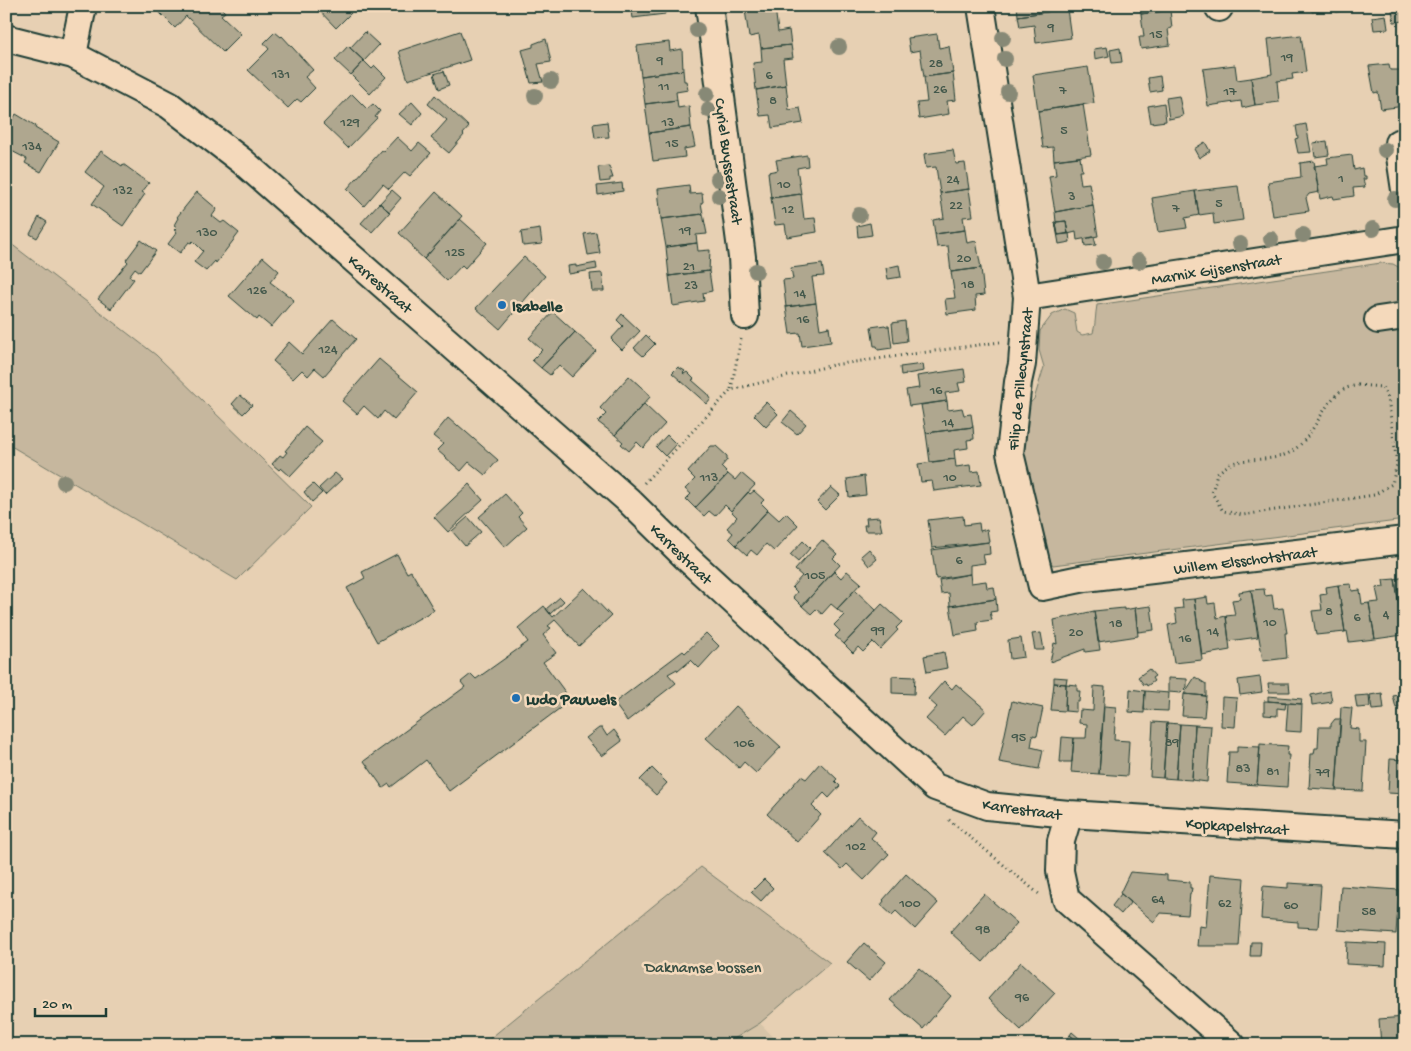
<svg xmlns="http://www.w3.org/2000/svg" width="1411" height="1051" font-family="'Gochi Hand',sans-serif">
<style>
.built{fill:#d6c4a8}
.green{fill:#c6b79e;stroke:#727a69}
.building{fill:#afa78f;stroke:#1f3d34}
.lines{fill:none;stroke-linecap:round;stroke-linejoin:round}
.minor-casing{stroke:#1f3d34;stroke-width:30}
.path{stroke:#1f3d34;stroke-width:3;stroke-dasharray:1 4;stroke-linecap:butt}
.minor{stroke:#f4d9bb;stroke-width:26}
.tree{fill:#878976}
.poi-dot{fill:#1f6fb2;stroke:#f4d9bb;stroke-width:2}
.labels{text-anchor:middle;stroke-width:5;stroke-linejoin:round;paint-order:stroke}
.number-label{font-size:14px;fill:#43584b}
.street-label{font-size:16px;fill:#1f3d34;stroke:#f4d9bb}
.poi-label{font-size:16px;font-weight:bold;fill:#1f3d34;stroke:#f4d9bb;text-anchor:start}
.park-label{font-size:16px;fill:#384f44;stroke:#f4d9bb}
</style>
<rect width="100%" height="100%" fill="#e7d0b3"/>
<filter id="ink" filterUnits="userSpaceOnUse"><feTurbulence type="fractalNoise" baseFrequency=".02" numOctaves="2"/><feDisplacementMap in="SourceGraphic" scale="10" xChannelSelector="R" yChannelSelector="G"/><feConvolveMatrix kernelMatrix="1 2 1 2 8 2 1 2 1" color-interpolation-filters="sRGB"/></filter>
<g filter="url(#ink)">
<!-- built -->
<path class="built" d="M760 1023 781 1045H724Z"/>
<!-- green -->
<path class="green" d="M6 240 156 355 311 507 237 580 6 443Z
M1381 263 1393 264 1402 269 1405 285 1403 302 1395 307 1405 329V520L1053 565 1040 547 1020 445 1021 413 1034 399 1044 367 1039 350 1040 331 1052 315 1065 309 1074 313 1077 332 1082 335 1093 333C1096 323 1095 315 1097 305Z
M701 867 830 963 760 1023 724 1045H482Z"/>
<!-- building -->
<path class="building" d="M153 6H219L225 12 221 15 241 34 223 52 186 16 175 28Z
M315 6H344L351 13 336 28Z
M631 6H664L665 14 633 18Z
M745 6H775V7L745 10Z
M1017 6H1066L1067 9 1018 16Z
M1140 6H1173L1174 10 1141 14Z
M1311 6H1333V8L1312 12Z
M1335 6H1349L1350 10 1336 12Z
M775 7 778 32 789 30 791 45 761 48 759 35 749 37 745 10Z
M1405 8V21L1394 22 1392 10Z
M1067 9 1071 38 1036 43 1034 25 1020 27 1018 16Z
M1170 10 1172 28 1168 29 1170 45 1141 49 1139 37H1144L1141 14Z
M1386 15 1388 29 1374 30 1372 17Z
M460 31 470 60 408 80 399 51Z
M275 32 281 37 282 36 313 70 305 77 315 88 301 102 297 99 288 108 248 70 269 49 264 43Z
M365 32 379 45 364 61 350 48Z
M937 34 939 48 949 46 953 73 924 77 920 50 910 52 908 38Z
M1301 35 1306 72 1292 74 1293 79 1277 81 1279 102 1255 105 1251 78 1272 74 1268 39Z
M546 39 551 62 538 64 543 82 531 83 522 50 533 47V44Z
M669 42 670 51 682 49 683 70 641 76 637 46Z
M791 45 793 58 783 59 786 85 756 90 753 63 762 62 761 48Z
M348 46 364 61 351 75 335 60Z
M1107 47 1109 56 1095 59 1094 49Z
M1120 48 1122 62 1112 63 1110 50Z
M364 61 372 69 375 66 386 77 370 94 351 75Z
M1389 64 1390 70H1405V106L1381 109 1378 92 1374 93 1369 66Z
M1235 65 1237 80 1251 78 1255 105 1242 108 1241 101 1208 106 1203 69Z
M1088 67 1094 103 1038 111 1033 75Z
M683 70 684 81H686L688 90 676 92 677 100 645 104 641 76Z
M444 71 449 85 439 89 434 74Z
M953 73 956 100 947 101 949 114 919 119 917 103 927 102 924 77Z
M1160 76 1162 90 1150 92 1148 78Z
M786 85 789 110 800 108 803 123 772 128 770 115 760 116 756 90Z
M352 94 367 109 373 104 380 111 375 117 377 118 348 148 323 124Z
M435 95 469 127 463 134 464 135 449 153 431 138 447 120 428 104Z
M1179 96 1183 116 1169 119 1166 98Z
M677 100 678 108 689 106 691 127 649 133 645 104Z
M412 102 422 113 412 125 399 114Z
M1164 103 1166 121 1151 123 1148 106Z
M1083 104 1091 155 1054 160 1053 147 1043 148 1038 111Z
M16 114 36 126 35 128 59 142 41 172 25 163 27 159 6 148V131Z
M607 122 609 137 595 138 593 124Z
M1306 124 1311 152 1298 153 1295 139 1298 138 1296 126Z
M691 127 695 147 684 149 685 157 653 161 649 133Z
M397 137 412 151 419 143 431 153 410 176 405 172 389 189 383 184 364 206 347 189 382 150 384 151Z
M1327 141 1329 155 1315 157 1313 143Z
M1205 142 1210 151 1199 158 1194 149Z
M953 150 956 164 965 163 969 189 940 193 936 167 926 168 924 154Z
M101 151 122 166 123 164 149 183 142 192 145 194 123 226 92 204 104 187 85 172Z
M807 155 808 166 797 168 801 194 771 198 768 172 778 170 776 160Z
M1352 155 1354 170 1362 168 1363 176H1366V179H1363L1365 187 1353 188 1354 196 1334 199 1333 196 1320 199 1314 166 1328 164 1327 158Z
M1080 157 1082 171H1079L1081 184 1089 183 1093 205 1055 212 1049 176 1056 175 1054 160Z
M1314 161 1319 192 1309 194 1306 198 1309 211 1273 216 1268 182 1301 177 1300 163Z
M609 166 613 178H610V181L600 182 598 167Z
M622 183 623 191 598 195 597 186Z
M689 185 690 194 702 193 703 202 701 203 703 214 661 219 658 189Z
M1238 186 1243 220 1214 224 1213 213 1199 215 1195 191Z
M969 189 973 216 963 217 965 230 935 234 933 220 944 218 940 193Z
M392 190 401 198 389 212 380 203Z
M1195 191 1199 215 1185 218 1187 228 1158 232 1152 198Z
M197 192 217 209 212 216 221 223 224 221 239 233 216 263 215 261 206 271 194 262 203 251 193 241 191 243 189 242 180 253 168 244 177 232 174 230 177 227 174 225 178 218 177 217Z
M436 192 462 216 424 259 412 248 413 246 399 233Z
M801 194 804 219 815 218 817 232 787 237 785 224 775 225 771 198Z
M379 203 390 212 372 232 361 223Z
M1093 205 1098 236 1077 240 1076 232 1068 234 1066 221 1056 222 1055 212Z
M703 214 707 234 696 235 697 243 666 247 661 219Z
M39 217 47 222 37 238 30 234Z
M460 219 487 243 465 268 462 265 447 281 424 259Z
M1066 221 1068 234 1058 235 1056 222Z
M1055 222 1058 235 1069 233 1070 242 1059 244Z
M870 223 872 235 858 237 857 226Z
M540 229 542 244 523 246 521 232Z
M965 230 967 243 976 241 981 268 951 272 948 246 937 247 935 234Z
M596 232 600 253 588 255 584 234Z
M1094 237 1096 245 1085 246 1084 239Z
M141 240 156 251 140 272 135 268 129 276 134 279 111 309 98 299 128 262 126 260Z
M697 243 698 251 710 250 709 271 669 276 666 247Z
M263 257 279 271 270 282 294 300 271 327 259 317 257 320 229 296Z
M524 257 545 276 500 329 476 308Z
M596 263 597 269 569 274 568 266 576 265V267Z
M822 264 824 276 812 277 816 303 786 307 783 280 793 279 791 268Z
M899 265 901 277 888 279 886 268Z
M981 268 984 295 975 296 976 310 947 314 945 299 955 298 951 272Z
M709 271 712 291 703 293 704 301 673 306 669 276Z
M602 273 604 291H592L590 274Z
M816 303 820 329 829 327 831 342 802 346 800 333 790 334 786 307Z
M553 312 575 332 541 368 532 360 542 350 529 338Z
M622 314 640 331 622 350 611 339 623 326 617 320Z
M333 319 356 339 324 376 315 368 308 376 302 370 293 379 273 361 289 342 302 354Z
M905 321 907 341 894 343 892 323Z
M885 325 886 326H889L892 348 878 350 877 346H874L871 327Z
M575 332 596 351 572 377 559 365 550 375 541 368Z
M646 335 655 344 643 356 634 348Z
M379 359 418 392 394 420 384 411 378 419 364 406 357 414 342 401Z
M923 364 924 371 901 375 900 367Z
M678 367 685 371 683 373 684 374 687 372 694 379 692 380 708 394 711 399 707 404 672 373Z
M964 369 966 382 958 383 960 391 945 393 947 401 909 406 906 390 919 388 917 376Z
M629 376 651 396 615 435 598 422 606 414 600 408Z
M240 395 252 405 243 414 232 404Z
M947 401 948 410 962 408 964 415 971 414 973 427 926 433 921 405Z
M766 402 778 414 766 427 754 415Z
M644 404 665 424 643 448 637 442 629 451 621 444 623 442 615 435Z
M791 411 806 424 797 434 782 422Z
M448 418 457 426 458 425 498 460 485 475 469 462 461 471 437 450 443 444 433 436Z
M305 427 322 442 290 476 281 468 279 470 272 464 280 455 283 457 287 452 285 451Z
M973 427 974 439 967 440 968 448 954 450 955 459 930 462 926 433Z
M667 435 676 444 665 456 656 447Z
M711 446H716L727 456V460L721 467 728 474 695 508 686 499 691 494 685 489 695 479 688 472Z
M955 459 956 467 970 465 971 472 979 471 981 485 934 491 932 481 921 482 918 464Z
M335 473 342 479 325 495 319 488Z
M741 473 755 485 731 511 725 505 715 516 709 511 704 516 695 508 728 474 735 480Z
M864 476 866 495 849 497 847 479Z
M313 484 322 493 312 502 304 492Z
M469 484 483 500 448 532 434 517Z
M831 487 840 495 825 510 817 502Z
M754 491 764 500 761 503 768 510 736 545 729 538 733 533 727 528 737 517 731 511 748 492 750 494Z
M505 494 522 513 518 517 527 527 505 547 479 517Z
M768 510 779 520 786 513 798 525 774 551 766 544 757 555 751 550 747 555 736 545Z
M963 516 964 525 979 523 980 531 987 529 989 542 932 548 928 520Z
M468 517 481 532 465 546 452 531Z
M879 517 882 531H865L864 525H867L866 518Z
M822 540 837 554 833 558 840 565 802 606 793 597 797 592 792 587 802 576 795 570Z
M803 541 810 548 798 562 790 555Z
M989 542 990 554 983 555 985 563 970 565V574L936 579 932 550Z
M869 549 877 559 869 566 861 556Z
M397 554 407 573 411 571 434 610 377 642 347 588 365 578 362 572Z
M834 571 841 578 847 571 861 583 837 609 831 604 822 614 816 609 811 614 802 606Z
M970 574 971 583 986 581 987 588 994 587 996 599 950 606 949 593 941 594 939 580Z
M1405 577V623L1402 624 1395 579Z
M1395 579 1403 635 1375 639 1369 603 1379 602 1376 588 1384 587 1383 580Z
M1351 584 1352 591 1360 590 1362 604 1369 603 1375 639 1349 642 1347 631 1345 632 1338 585Z
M1338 585 1345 632 1316 635 1312 611 1322 610 1320 595 1327 594 1326 587Z
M584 588 611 616 579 646 555 620 548 626 551 628 543 635 556 653 543 662 571 700 449 791 426 760 391 787 389 784 383 788 364 761 465 687 461 682 471 674 476 679 528 642 518 628 544 606 553 617Z
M1264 589 1265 596 1272 595 1274 609 1283 608 1287 633H1285L1287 658 1263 661 1251 590Z
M855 590 876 610 844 644 835 636 840 631 834 625 844 615 837 609Z
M1251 590 1258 637 1229 641 1226 616 1235 615 1232 600 1240 599 1239 592Z
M560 597 564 601 550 614 546 609Z
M1207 597 1208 604 1215 603 1217 618 1226 616 1230 650 1202 655 1194 599Z
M996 599 997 611 990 612 992 620 977 622 978 631 955 635 950 606Z
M1194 599 1202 660 1174 663 1168 625 1177 623 1175 609 1183 608 1182 600Z
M882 604 902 622 896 628 898 630 880 649 873 642 863 652 858 647 853 653 844 644Z
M1151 606 1154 630 1138 632 1135 608Z
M1124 608V610L1135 608 1138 636 1098 642 1094 611Z
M1094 611 1100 650 1085 652V649L1050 662 1054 643 1057 644 1054 620Z
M706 633 719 646 699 668 691 660 678 671 677 669 668 674 676 683 627 721 614 703 683 651 685 653Z
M1041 633 1044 650H1035L1032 634Z
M1021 638 1024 657 1010 659 1008 640Z
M944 652 947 668 927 672 924 656Z
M1149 669 1155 676 1152 678 1154 681 1147 686 1146 684 1144 685 1138 677Z
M892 676 915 677 914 694 892 693Z
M1054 677 1067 678 1066 684 1054 683Z
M1195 677 1206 684V696L1184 694Z
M1260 677 1262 692 1240 695 1238 680Z
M1168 678 1187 679V687L1181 693 1168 692Z
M944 681 952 689 956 684 986 710 973 725 963 716 945 736 926 719 937 707 928 699Z
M1054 683 1066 684 1065 711 1051 710Z
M1268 683H1289L1290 692H1269Z
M1066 684 1077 685V691H1080L1079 702H1076V712L1065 711Z
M1094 686 1105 687 1099 774 1071 772 1074 738H1086L1087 724 1079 723 1080 710 1093 711Z
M1130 689 1145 691 1144 713 1129 712Z
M1145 691 1169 693 1168 711 1144 710Z
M1330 691 1332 702 1312 705 1311 695Z
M1382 693 1384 709 1372 710 1370 695Z
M1184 694 1206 696 1204 717 1182 716Z
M1405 694V706L1396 708 1393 696Z
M1369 695 1370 707 1357 708 1355 696Z
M1268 696 1302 699 1301 704 1268 701Z
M1222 697 1237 698 1235 727 1221 726Z
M1012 701 1043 708 1037 736 1033 735 1031 747 1043 750 1039 769 999 762Z
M1264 701 1286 702 1285 709 1277 708V716L1264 715Z
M1288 703 1302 704 1301 732 1286 731Z
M736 706 781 747 756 773 744 762 739 768 706 738Z
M1104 706 1116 707 1114 740 1129 741 1127 776 1099 774Z
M1341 707 1352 708 1350 728 1359 729V742H1366L1363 791 1336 790Z
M1335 719H1341L1336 790 1309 788 1311 754H1314L1315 748H1318L1319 727H1331V724Z
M1153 722 1167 723 1163 778 1150 777Z
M1167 723 1180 724 1176 779 1163 778Z
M1180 724 1195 725 1192 780 1176 779Z
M1195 725 1211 726 1207 782 1192 780Z
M599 728H602L607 736 614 730 622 741 602 756 586 738Z
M1399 732 1405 733V754H1398Z
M1062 737 1074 738 1072 762H1060Z
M1260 744 1288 746 1287 755H1289L1287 787 1257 785Z
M1237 746 1260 747 1257 785 1227 783 1229 752H1237Z
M1390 759 1405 760V794L1388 793Z
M820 763 837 779 835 781 840 786 829 798 824 793 812 806 821 815 797 842 767 814 801 776 806 779Z
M652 768 667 783 656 795 640 780Z
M858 816 876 832 871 838 889 854 864 880 847 864 842 869 825 853Z
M1130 872 1167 875V880L1190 882V888H1192L1191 893H1190L1188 915 1161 913 1154 922 1120 893Z
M906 874 938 903 915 929 896 911 892 915 881 905 884 901 883 900Z
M1210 875 1244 878 1239 946H1197L1199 926 1206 927Z
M764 879 773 888 761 901 751 892Z
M1288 883 1321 885 1318 928 1298 927V922L1261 919 1263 886 1288 888Z
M1341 886 1399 890 1396 934 1338 930Z
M984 894 1017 923 983 962 950 932Z
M1121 894 1131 902 1121 914 1112 906Z
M1251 942H1261L1260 956H1250Z
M1347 942 1386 944 1385 966 1346 964Z
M864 943 886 962 869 981 847 962Z
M1021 962 1055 993 1021 1030 988 999Z
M919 968 951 996 923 1029 890 1000Z
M1405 1017V1045H1381L1379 1019Z
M1072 1032 1087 1045H1082L1070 1035Z
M1070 1035 1081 1045H1061Z"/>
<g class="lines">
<defs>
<path id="minor" d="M709 6 742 257 745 316
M981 6 1027 297 1022 364 1018 382 1010 453 1042 587 1085 578 1405 540
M1219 6V8
M6 38 73 55 169 105 242 161 628 500 688 559 935 787 987 806 1069 814 1405 835
M73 55 82 11 81 6
M1405 142 1398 143 1405 190
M1027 297 1405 239
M1378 320 1405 316
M1069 814 1061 841 1060 871 1066 899 1232 1045"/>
</defs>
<!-- minor casing -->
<use href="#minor" class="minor-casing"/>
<!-- path -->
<path class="path" d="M1358 385 1382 387 1388 398 1397 464 1392 484 1374 495 1243 515 1223 511 1212 493 1217 473C1223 469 1230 463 1236 462 1253 458 1274 461 1289 453 1315 439 1321 403 1344 389 1348 387 1354 386 1358 385Z
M731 389 741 339
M644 483 731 390 833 365 1000 342
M949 820 1039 894"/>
<!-- minor -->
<use href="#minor" class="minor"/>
</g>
<!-- trees -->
<g class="tree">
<circle cx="697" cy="30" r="8"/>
<circle cx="1003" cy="38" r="8"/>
<circle cx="839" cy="47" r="8"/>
<circle cx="1005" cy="59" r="8"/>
<circle cx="551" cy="81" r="8"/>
<circle cx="1008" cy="92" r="8"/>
<circle cx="707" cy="94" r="8"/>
<circle cx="535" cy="96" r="8"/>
<circle cx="709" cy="110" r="8"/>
<circle cx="1385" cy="150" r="8"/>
<circle cx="718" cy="179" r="8"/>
<circle cx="719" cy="196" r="8"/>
<circle cx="1395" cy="199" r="8"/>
<circle cx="859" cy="215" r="8"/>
<circle cx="1373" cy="229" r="8"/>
<circle cx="1303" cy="235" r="8"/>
<circle cx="1271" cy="239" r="8"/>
<circle cx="1240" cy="244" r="8"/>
<circle cx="1139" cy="261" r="8"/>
<circle cx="1103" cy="262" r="8"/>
<circle cx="756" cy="271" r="8"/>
<circle cx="64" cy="482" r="8"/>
</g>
</g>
<!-- markers -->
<g class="poi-dot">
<circle cx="502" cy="305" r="5"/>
<circle cx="516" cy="698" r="5"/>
</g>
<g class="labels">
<!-- number labels -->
<g class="number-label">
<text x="1051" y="31">9</text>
<text x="1156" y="38">15</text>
<text x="1287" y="61">19</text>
<text x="660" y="64">9</text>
<text x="936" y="67">28</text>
<text x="281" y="78">131</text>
<text x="769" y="79">6</text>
<text x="664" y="90">11</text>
<text x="940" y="93">26</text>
<text x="1063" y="94">7</text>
<text x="1230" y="95">17</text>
<text x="773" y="104">8</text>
<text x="350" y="126">129</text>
<text x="668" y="126">13</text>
<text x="1064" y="134">5</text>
<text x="672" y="147">15</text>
<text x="32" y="150">134</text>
<text x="1341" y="182">1</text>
<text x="953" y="183">24</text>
<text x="784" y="188">10</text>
<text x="123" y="194">132</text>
<text x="1072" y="200">3</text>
<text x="1219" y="207">5</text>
<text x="956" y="209">22</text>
<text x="1176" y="212">7</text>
<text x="788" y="213">12</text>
<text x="685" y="234">19</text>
<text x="207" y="236">130</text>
<text x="455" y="256">125</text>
<text x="964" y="262">20</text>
<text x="689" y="270">21</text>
<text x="968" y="288">18</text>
<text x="691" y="289">23</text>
<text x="257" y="294">126</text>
<text x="800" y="297">14</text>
<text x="803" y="323">16</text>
<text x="328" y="353">124</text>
<text x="936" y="394">16</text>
<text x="948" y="426">14</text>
<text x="709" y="481">113</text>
<text x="950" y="481">10</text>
<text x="959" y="564">6</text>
<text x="815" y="579">105</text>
<text x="1329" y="615">8</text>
<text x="1386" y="618">4</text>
<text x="1357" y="621">6</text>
<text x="1270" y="626">10</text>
<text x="1116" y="627">18</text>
<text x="878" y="634">99</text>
<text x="1213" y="635">14</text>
<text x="1076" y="636">20</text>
<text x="1185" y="642">16</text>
<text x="1019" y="741">95</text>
<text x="1172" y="746">89</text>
<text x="744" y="747">106</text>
<text x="1243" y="772">83</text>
<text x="1273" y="775">81</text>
<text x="1323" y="776">79</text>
<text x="856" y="850">102</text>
<text x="1158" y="903">64</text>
<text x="910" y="907">100</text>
<text x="1225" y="907">62</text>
<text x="1291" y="909">60</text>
<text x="1369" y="915">58</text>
<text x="983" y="933">98</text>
<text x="1022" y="1001">96</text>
</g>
<!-- street labels -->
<g class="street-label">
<text transform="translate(730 161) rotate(82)" y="6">Cyriel Buyssestraat</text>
<text transform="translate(1216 268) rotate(-9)" y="6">Marnix Gijsenstraat</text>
<text transform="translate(381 283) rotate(41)" y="6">Karrestraat</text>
<text transform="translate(1019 379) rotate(-84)" y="6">Filip de Pillecynstraat</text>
<text transform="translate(682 553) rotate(44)" y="6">Karrestraat</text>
<text transform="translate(1245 559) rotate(-7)" y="6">Willem Elsschotstraat</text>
<text transform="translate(1022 808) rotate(8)" y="6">Karrestraat</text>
<text transform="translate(1237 825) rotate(4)" y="6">Kopkapelstraat</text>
</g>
<!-- poi labels -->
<g class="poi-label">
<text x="512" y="311">Isabelle</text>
<text x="526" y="704">Ludo Pauwels</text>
</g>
<!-- park labels -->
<g class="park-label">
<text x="703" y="972">Daknamse bossen</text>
</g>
</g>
<!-- margin -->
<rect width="1411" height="1051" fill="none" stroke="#f4d9bb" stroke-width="25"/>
<rect x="12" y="12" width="1386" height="1026" fill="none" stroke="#1f3d34" stroke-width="2" filter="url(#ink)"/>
<!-- scale -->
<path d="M35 1008v8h71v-8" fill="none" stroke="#1f3d34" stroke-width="2.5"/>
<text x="42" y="1008" font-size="15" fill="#1f3d34" stroke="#f4d9bb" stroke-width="4" paint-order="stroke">20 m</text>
</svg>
